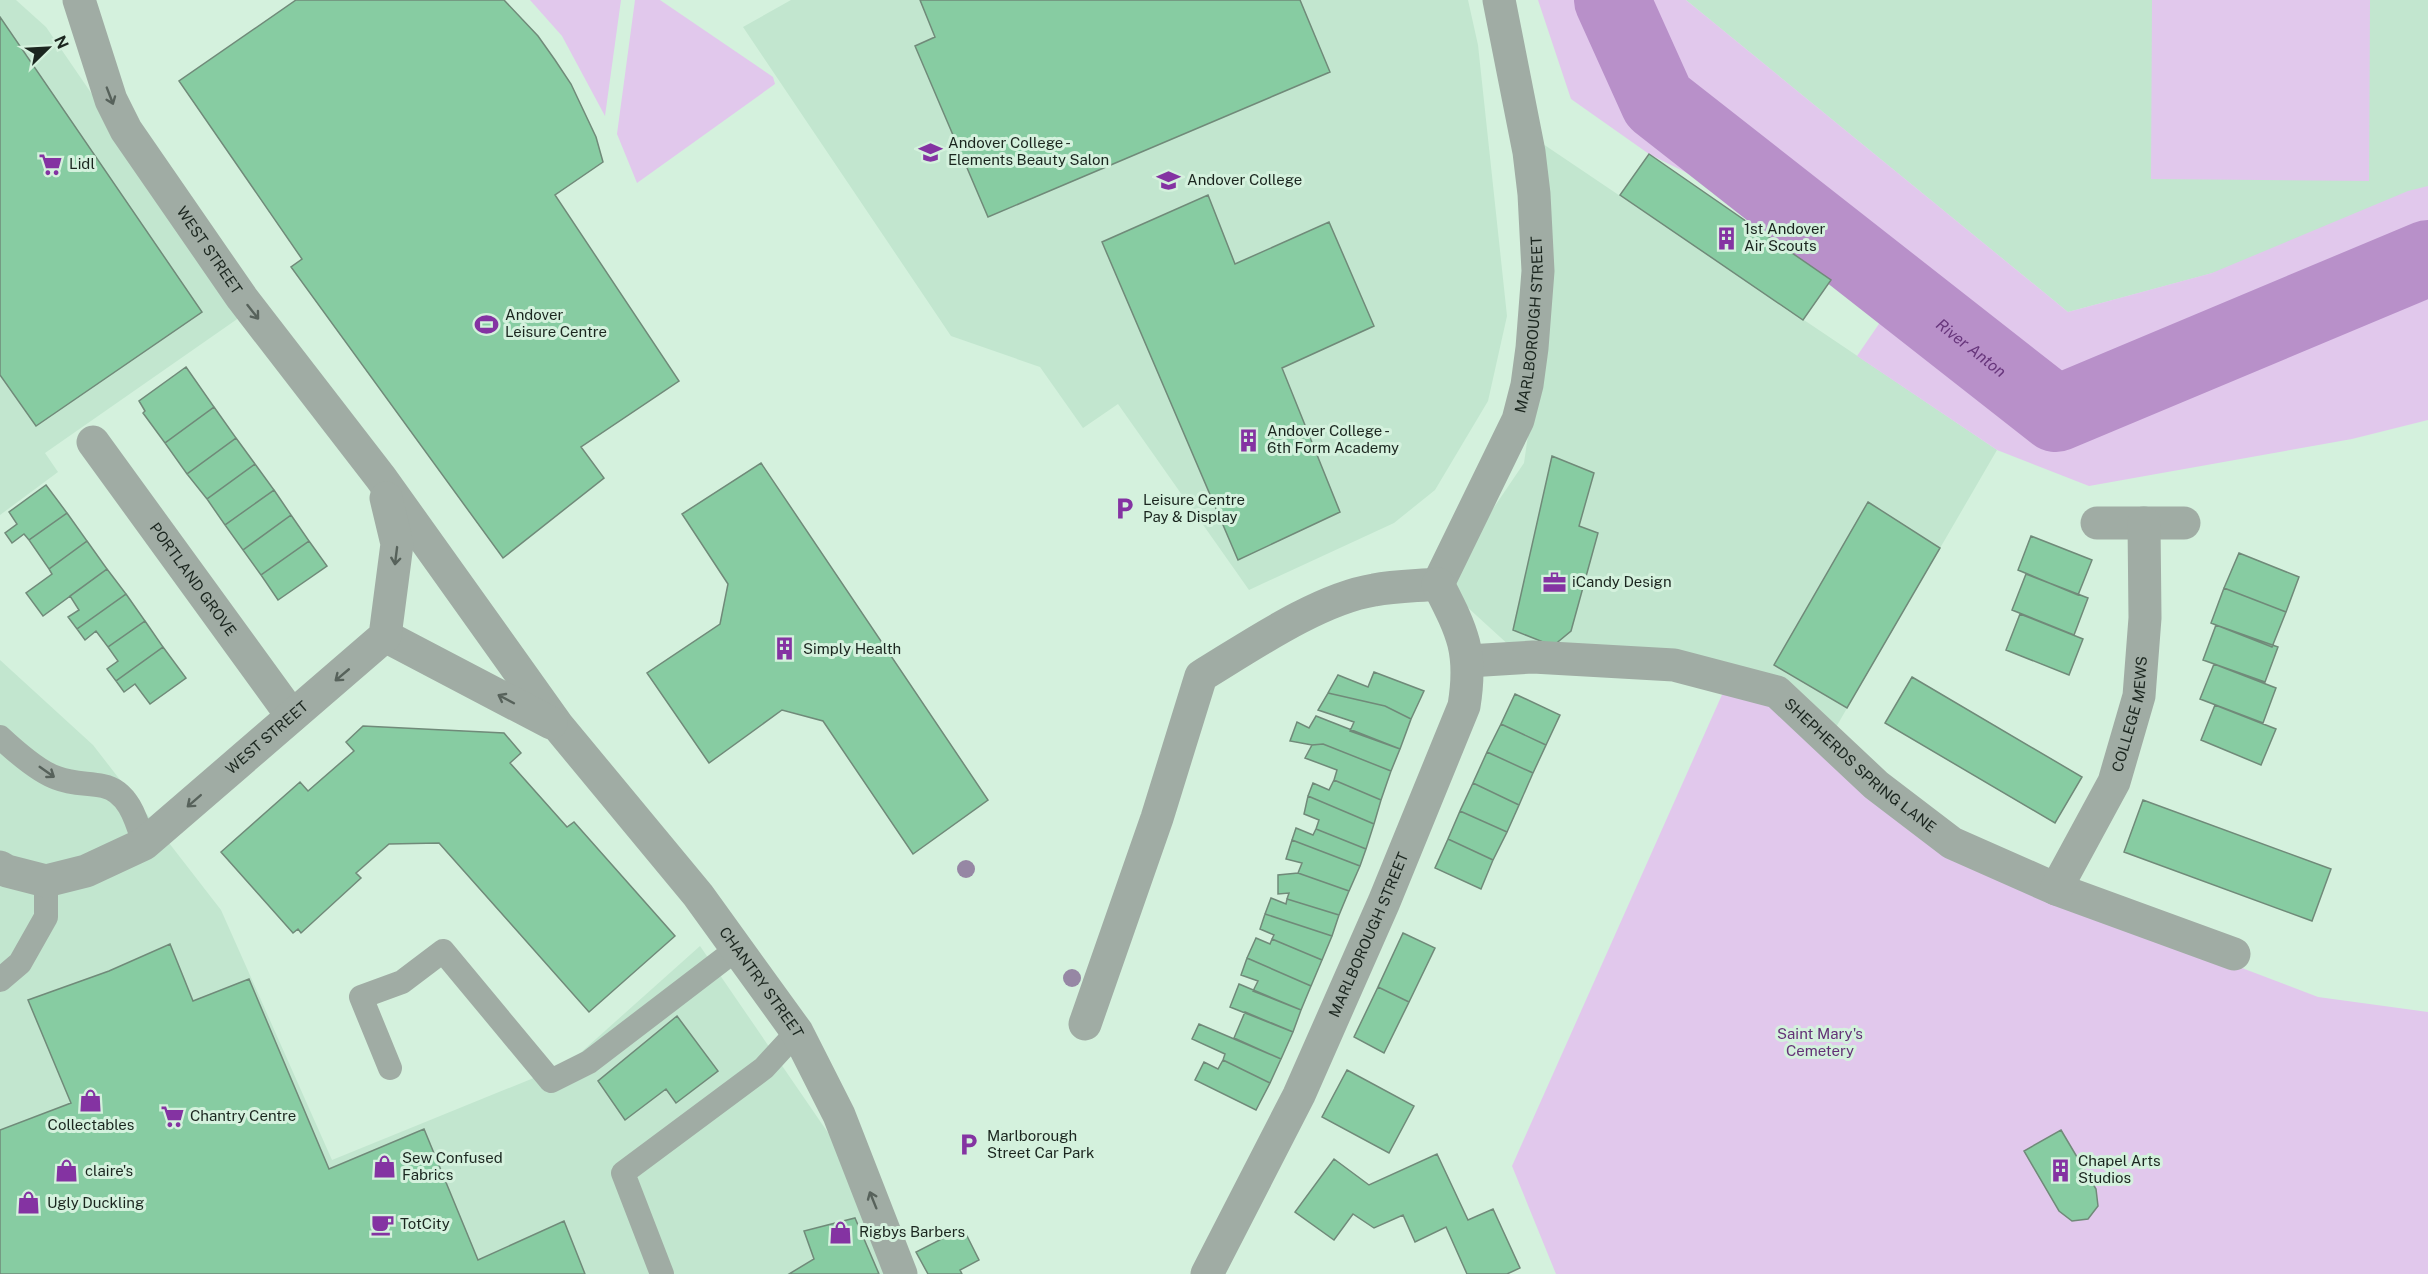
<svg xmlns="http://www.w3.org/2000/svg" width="2428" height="1274" font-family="'Public Sans',sans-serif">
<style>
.built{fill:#c2e6cf}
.green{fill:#e1c8ec}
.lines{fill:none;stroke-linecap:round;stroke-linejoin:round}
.river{stroke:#b890c9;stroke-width:76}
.building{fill:#87cca2;stroke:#708a79;stroke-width:1.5}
.service{stroke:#a0aca4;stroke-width:24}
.minor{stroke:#a0aca4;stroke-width:33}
.tree{fill:#9687a4}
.oneway{stroke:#57625b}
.labels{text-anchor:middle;stroke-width:6;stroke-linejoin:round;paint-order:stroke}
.poi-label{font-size:15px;fill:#1b261f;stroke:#d4f1dd;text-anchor:start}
.street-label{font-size:15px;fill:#1b261f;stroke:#d4f1dd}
.park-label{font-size:15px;fill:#633176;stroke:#d4f1dd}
.water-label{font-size:16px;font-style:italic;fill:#68367c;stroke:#d4f1dd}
</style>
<rect width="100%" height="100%" fill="#d4f1dd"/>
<!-- built -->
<path class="built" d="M0 0H16L46 27 243 315 45 453 58 472 0 515Z
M791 0H1468L1478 45 1507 316 1488 401 1435 490 1394 523 1249 590 1118 404 1083 428 1040 367 951 336 743 27Z
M1686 0H2428V215L2068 312Z
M1543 144 1997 450 1821 753 1768 702 1642 660 1534 668 1442 584 1524 463 1551 276Z
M0 660 93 745 221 910 332 1160 568 1064 700 946 881 1210 898 1274H0Z"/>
<!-- green -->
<path class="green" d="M530 0H621L605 116 562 36Z
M635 0H660L773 77 775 84 637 183 617 134Z
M1538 0H1686L2068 312 2212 273 2408 191 2428 186V420L2352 439 2089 486 1997 450 1857 356 1883 318 1831 280 1705 182 1649 154 1571 99Z
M2152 0H2370L2369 181 2151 179Z
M1725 688 1768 702 1821 753 2155 935 2318 997 2428 1012V1274H1556L1512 1166Z"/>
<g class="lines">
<!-- river -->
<path class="river" id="s1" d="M1612 0 1658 102 2056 414 2428 258"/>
</g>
<!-- building -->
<path class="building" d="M296 0H504L538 36 555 60 571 84 596 137 603 162 555 195 679 381 581 447 604 478 503 558 291 267 302 259 179 81Z
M920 0H1300L1330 72 988 217 915 46 935 37Z
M0 17 202 312 36 426 0 375Z
M1649 154 1831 280 1803 320 1620 195Z
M1208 195 1235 264 1329 222 1374 326 1282 368 1340 512 1238 560 1102 242Z
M186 367 214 407 165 443 143 413 145 411 139 401Z
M214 407 236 438 187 474 165 443Z
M236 438 255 464 207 499 187 474Z
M1552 456 1594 473 1579 526 1598 533 1571 631 1553 646 1513 630Z
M761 463 988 800 913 854 823 721 782 710 709 763 647 673 720 624 728 584 682 514Z
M255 464 274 490 225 525 207 499Z
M46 485 67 513 29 540 24 534 12 543 5 533 17 524 9 512Z
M274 490 291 515 243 550 225 525Z
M1868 502 1940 548 1847 708 1774 665Z
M67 513 87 541 49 569 29 540Z
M291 515 309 541 261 575 243 550Z
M2031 536 2092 560 2078 595 2018 570Z
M87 541 107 569 43 616 26 593 52 574 49 569Z
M309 541 327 566 278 600 261 575Z
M2239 553 2299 577 2286 612 2224 588Z
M107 569 126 594 77 629 68 617 79 610 70 596Z
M2026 574 2088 598 2074 635 2012 610Z
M2224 588 2286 612 2272 647 2211 623Z
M126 594 145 621 108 647 96 631 85 640 77 629Z
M2020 614 2083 639 2069 675 2006 650Z
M145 621 163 647 116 681 107 669 118 661 108 647Z
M2216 625 2278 647 2265 682 2203 660Z
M163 647 186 678 150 704 135 684 124 692 116 681Z
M2214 664 2276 688 2263 723 2200 699Z
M1374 672 1424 691 1411 719 1385 706 1328 693 1338 675 1368 687Z
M1912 677 2082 777 2055 823 1885 723Z
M1328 693 1385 706 1411 719 1400 749 1350 731 1354 722 1318 710Z
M1515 694 1560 715 1546 745 1501 724Z
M2215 705 2276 729 2261 765 2201 740Z
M1316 716 1400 749 1391 771 1323 744 1312 745 1290 741 1297 722 1309 728Z
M1501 724 1546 745 1533 773 1487 752Z
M363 726 504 733 521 753 510 763 567 827 574 822 675 936 589 1012 439 843 389 844 356 873 361 878 301 933 298 929 293 933 221 852 300 782 308 791 354 751 346 742Z
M1323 744 1391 771 1381 800 1334 780 1337 770 1305 758 1312 745Z
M1487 752 1533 773 1519 805 1473 783Z
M1334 780 1381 800 1374 824 1308 796 1313 783 1329 790Z
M1473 783 1519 805 1507 832 1460 811Z
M1308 796 1374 824 1366 849 1316 829 1319 820 1304 814Z
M2143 800 2331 869 2312 921 2124 852Z
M1460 811 1507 832 1493 860 1448 839Z
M1296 828 1313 835 1316 829 1366 849 1360 866 1292 840Z
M1448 839 1493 860 1481 889 1435 868Z
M1292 840 1360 866 1349 891 1298 873 1302 863 1286 859Z
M1298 873 1349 891 1339 915 1287 899 1289 893 1278 894V875Z
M1271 898 1286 904 1287 899 1339 915 1332 936 1265 914Z
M1265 914 1332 936 1322 960 1272 939 1274 935 1260 929Z
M1403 933 1435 948 1409 1002 1378 987Z
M1256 938 1270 944 1272 939 1322 960 1311 986 1247 958Z
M170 944 193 1001 249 979 329 1169 424 1129 478 1260 564 1221 585 1274H0V1130L71 1103 28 1000 109 971Z
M1247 958 1311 986 1301 1010 1253 991 1258 981 1241 975Z
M1239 984 1301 1010 1293 1032 1230 1007Z
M1378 987 1409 1002 1384 1053 1354 1037Z
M1245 1012 1293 1032 1281 1059 1234 1038Z
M677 1016 718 1071 676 1103 666 1089 625 1120 598 1081Z
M1199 1024 1281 1059 1270 1083 1223 1060 1225 1054 1192 1039Z
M1223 1060 1270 1083 1256 1110 1195 1080 1204 1062 1218 1069Z
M1347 1070 1414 1106 1389 1153 1322 1117Z
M2061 1130 2096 1189 2098 1206 2088 1219 2072 1221 2059 1211 2024 1151Z
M1437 1154 1468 1220 1493 1209 1520 1268 1507 1274H1467L1446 1227 1415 1242 1403 1215 1374 1228 1353 1214 1334 1240 1295 1212 1334 1159 1369 1185Z
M855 1218 879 1274H789L814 1259 804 1231Z
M963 1228 979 1260 960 1270 962 1274H928L916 1252Z"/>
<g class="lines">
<!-- service -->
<path class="service" d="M0 737C14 750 39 772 57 778 72 784 87 783 103 786 129 791 137 822 144 844
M0 980 20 963 46 917V881
M390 1068 361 997 402 982 443 951 551 1081 589 1062 738 948
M662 1274 623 1173 764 1068 797 1032"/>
<!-- minor -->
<g class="minor">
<path id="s2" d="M79 0 111 100 126 130 242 298 381 478 558 726 698 895 797 1032 839 1115 901 1274"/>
<path id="s3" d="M93 442 292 716"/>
<path d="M2097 523H2184"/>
<path id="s4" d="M1438 584 1518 420 1527 385 1532 348 1538 271 1534 194 1529 152 1499 0"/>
<path d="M385 636 551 723"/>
<path id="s5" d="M1468 661 1533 657 1674 665 1777 692 1876 785 1952 843 2056 889 2234 954"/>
<path id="s6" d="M0 867 7 871 46 881 86 871 144 844 385 636 397 544 386 498"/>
<path id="s7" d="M2056 889 2114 782 2139 696 2145 618 2144 523"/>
<path d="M1085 1024 1157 818 1201 676C1249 647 1318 599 1374 590 1395 586 1417 586 1438 584"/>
<path id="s8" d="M1207 1274 1299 1095 1384 902 1464 706C1473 651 1462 631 1438 584"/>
</g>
</g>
<!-- trees -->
<g class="tree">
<circle cx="966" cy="869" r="9"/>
<circle cx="1072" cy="978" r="9"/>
</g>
<!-- one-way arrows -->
<defs><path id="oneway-shaft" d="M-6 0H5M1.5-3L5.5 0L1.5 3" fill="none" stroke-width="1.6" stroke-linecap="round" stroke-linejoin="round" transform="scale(1.5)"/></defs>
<g class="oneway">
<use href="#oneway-shaft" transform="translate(110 96) rotate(69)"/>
<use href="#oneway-shaft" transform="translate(253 312) rotate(52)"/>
<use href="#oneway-shaft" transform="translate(396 556) rotate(97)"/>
<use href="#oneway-shaft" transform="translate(342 675) rotate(140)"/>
<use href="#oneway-shaft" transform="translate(506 699) rotate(-152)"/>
<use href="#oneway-shaft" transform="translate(47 772) rotate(35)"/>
<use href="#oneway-shaft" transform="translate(194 801) rotate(139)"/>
<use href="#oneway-shaft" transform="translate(873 1200) rotate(-112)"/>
</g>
<!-- icons -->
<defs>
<symbol id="school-bare" viewBox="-9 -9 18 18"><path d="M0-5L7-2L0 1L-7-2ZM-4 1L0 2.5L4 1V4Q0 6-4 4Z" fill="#8433a2" stroke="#d4f1dd" stroke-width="2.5" paint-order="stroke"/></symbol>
<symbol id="supermarket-bare" viewBox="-9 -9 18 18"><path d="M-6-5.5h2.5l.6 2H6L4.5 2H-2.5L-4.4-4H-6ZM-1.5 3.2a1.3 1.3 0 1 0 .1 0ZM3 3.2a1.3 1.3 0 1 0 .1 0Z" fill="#8433a2" stroke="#d4f1dd" stroke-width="2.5" paint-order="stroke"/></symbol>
<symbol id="university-bare" viewBox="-9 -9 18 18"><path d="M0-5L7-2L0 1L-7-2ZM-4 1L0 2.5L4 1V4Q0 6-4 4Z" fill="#8433a2" stroke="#d4f1dd" stroke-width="2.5" paint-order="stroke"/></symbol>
<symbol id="building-bare" viewBox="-9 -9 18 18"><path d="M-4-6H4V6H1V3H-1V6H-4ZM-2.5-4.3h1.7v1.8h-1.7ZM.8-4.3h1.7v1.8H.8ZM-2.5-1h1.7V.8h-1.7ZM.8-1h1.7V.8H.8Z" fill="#8433a2" stroke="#d4f1dd" stroke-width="2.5" paint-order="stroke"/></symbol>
<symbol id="stadium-bare" viewBox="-9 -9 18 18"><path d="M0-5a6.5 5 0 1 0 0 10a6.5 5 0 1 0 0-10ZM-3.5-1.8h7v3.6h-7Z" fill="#8433a2" stroke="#d4f1dd" stroke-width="2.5" paint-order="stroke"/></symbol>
<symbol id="parking-bare" viewBox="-9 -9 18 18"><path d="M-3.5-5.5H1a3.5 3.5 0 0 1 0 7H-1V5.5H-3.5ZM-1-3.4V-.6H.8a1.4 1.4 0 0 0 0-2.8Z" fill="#8433a2" stroke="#d4f1dd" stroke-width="2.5" paint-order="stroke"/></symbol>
<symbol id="office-bare" viewBox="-9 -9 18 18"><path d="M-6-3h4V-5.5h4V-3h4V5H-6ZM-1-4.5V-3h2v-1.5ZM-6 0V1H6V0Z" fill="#8433a2" stroke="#d4f1dd" stroke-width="2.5" paint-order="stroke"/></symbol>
<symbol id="shop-bare" viewBox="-9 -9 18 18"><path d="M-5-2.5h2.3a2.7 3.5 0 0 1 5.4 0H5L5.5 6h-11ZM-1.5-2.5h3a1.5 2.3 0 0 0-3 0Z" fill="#8433a2" stroke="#d4f1dd" stroke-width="2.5" paint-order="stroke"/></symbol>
<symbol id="cafe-bare" viewBox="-9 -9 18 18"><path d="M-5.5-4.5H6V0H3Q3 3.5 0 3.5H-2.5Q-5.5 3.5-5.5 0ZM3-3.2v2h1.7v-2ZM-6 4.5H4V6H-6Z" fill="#8433a2" stroke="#d4f1dd" stroke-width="2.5" paint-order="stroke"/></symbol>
</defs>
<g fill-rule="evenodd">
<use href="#school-bare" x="914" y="136" width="33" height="33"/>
<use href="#supermarket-bare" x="34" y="148" width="33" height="33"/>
<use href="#university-bare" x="1152" y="164" width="33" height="33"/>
<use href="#building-bare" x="1710" y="222" width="33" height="33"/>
<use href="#stadium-bare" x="470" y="308" width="33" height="33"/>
<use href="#building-bare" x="1232" y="424" width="33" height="33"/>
<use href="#parking-bare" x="1108" y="492" width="33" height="33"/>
<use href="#office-bare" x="1538" y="566" width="33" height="33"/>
<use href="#building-bare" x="768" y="632" width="33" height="33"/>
<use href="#shop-bare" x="74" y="1084" width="33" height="33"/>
<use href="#supermarket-bare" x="156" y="1100" width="33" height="33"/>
<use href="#parking-bare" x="952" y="1128" width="33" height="33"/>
<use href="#shop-bare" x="368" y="1150" width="33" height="33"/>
<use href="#building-bare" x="2044" y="1154" width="33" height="33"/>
<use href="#shop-bare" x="50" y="1154" width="33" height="33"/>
<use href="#shop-bare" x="12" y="1186" width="33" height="33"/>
<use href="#cafe-bare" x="366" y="1208" width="33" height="33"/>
<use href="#shop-bare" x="824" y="1216" width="33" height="33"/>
</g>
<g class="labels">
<!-- poi labels -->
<g class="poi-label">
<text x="948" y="148">Andover College -<tspan x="948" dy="17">Elements Beauty Salon</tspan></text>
<text x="69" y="169">Lidl</text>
<text x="1187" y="185">Andover College</text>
<text x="1744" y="234">1st Andover<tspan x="1744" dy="17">Air Scouts</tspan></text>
<text x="505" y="320">Andover<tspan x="505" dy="17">Leisure Centre</tspan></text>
<text x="1267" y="436">Andover College -<tspan x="1267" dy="17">6th Form Academy</tspan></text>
<text x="1143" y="505">Leisure Centre<tspan x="1143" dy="17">Pay &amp; Display</tspan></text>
<text x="1572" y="587">iCandy Design</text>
<text x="803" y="654">Simply Health</text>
<text x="190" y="1121">Chantry Centre</text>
<text x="91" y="1130" text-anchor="middle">Collectables</text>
<text x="987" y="1141">Marlborough<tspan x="987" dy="17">Street Car Park</tspan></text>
<text x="402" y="1163">Sew Confused<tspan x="402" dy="17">Fabrics</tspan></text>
<text x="2078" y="1166">Chapel Arts<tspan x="2078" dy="17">Studios</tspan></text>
<text x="85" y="1176">claire's</text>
<text x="47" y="1208">Ugly Duckling</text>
<text x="400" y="1229">TotCity</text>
<text x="859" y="1237">Rigbys Barbers</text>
</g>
<!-- street labels -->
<g class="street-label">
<text dy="5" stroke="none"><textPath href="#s2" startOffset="285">WEST STREET</textPath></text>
<text dy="5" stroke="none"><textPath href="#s4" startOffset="279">MARLBOROUGH STREET</textPath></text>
<text dy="5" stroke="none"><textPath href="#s3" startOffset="170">PORTLAND GROVE</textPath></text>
<text dy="5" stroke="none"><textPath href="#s7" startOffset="192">COLLEGE MEWS</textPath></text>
<text dy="5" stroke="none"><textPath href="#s6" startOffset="316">WEST STREET</textPath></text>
<text dy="5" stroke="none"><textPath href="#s5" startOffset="424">SHEPHERDS SPRING LANE</textPath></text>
<text dy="5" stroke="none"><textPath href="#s8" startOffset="376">MARLBOROUGH STREET</textPath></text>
<text dy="5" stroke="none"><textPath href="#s2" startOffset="1202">CHANTRY STREET</textPath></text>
</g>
<!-- park labels -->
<g class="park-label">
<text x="1820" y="1039">Saint Mary's<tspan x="1820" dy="17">Cemetery</tspan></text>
</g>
<!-- water labels -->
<g class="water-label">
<text dy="6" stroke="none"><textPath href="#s1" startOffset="510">River Anton</textPath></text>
</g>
</g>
<!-- north arrow -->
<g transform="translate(48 48) rotate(66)" stroke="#d4f1dd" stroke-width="4.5" paint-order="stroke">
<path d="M0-4.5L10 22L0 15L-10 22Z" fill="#1b261f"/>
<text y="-9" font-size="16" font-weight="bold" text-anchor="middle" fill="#1b261f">N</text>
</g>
</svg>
